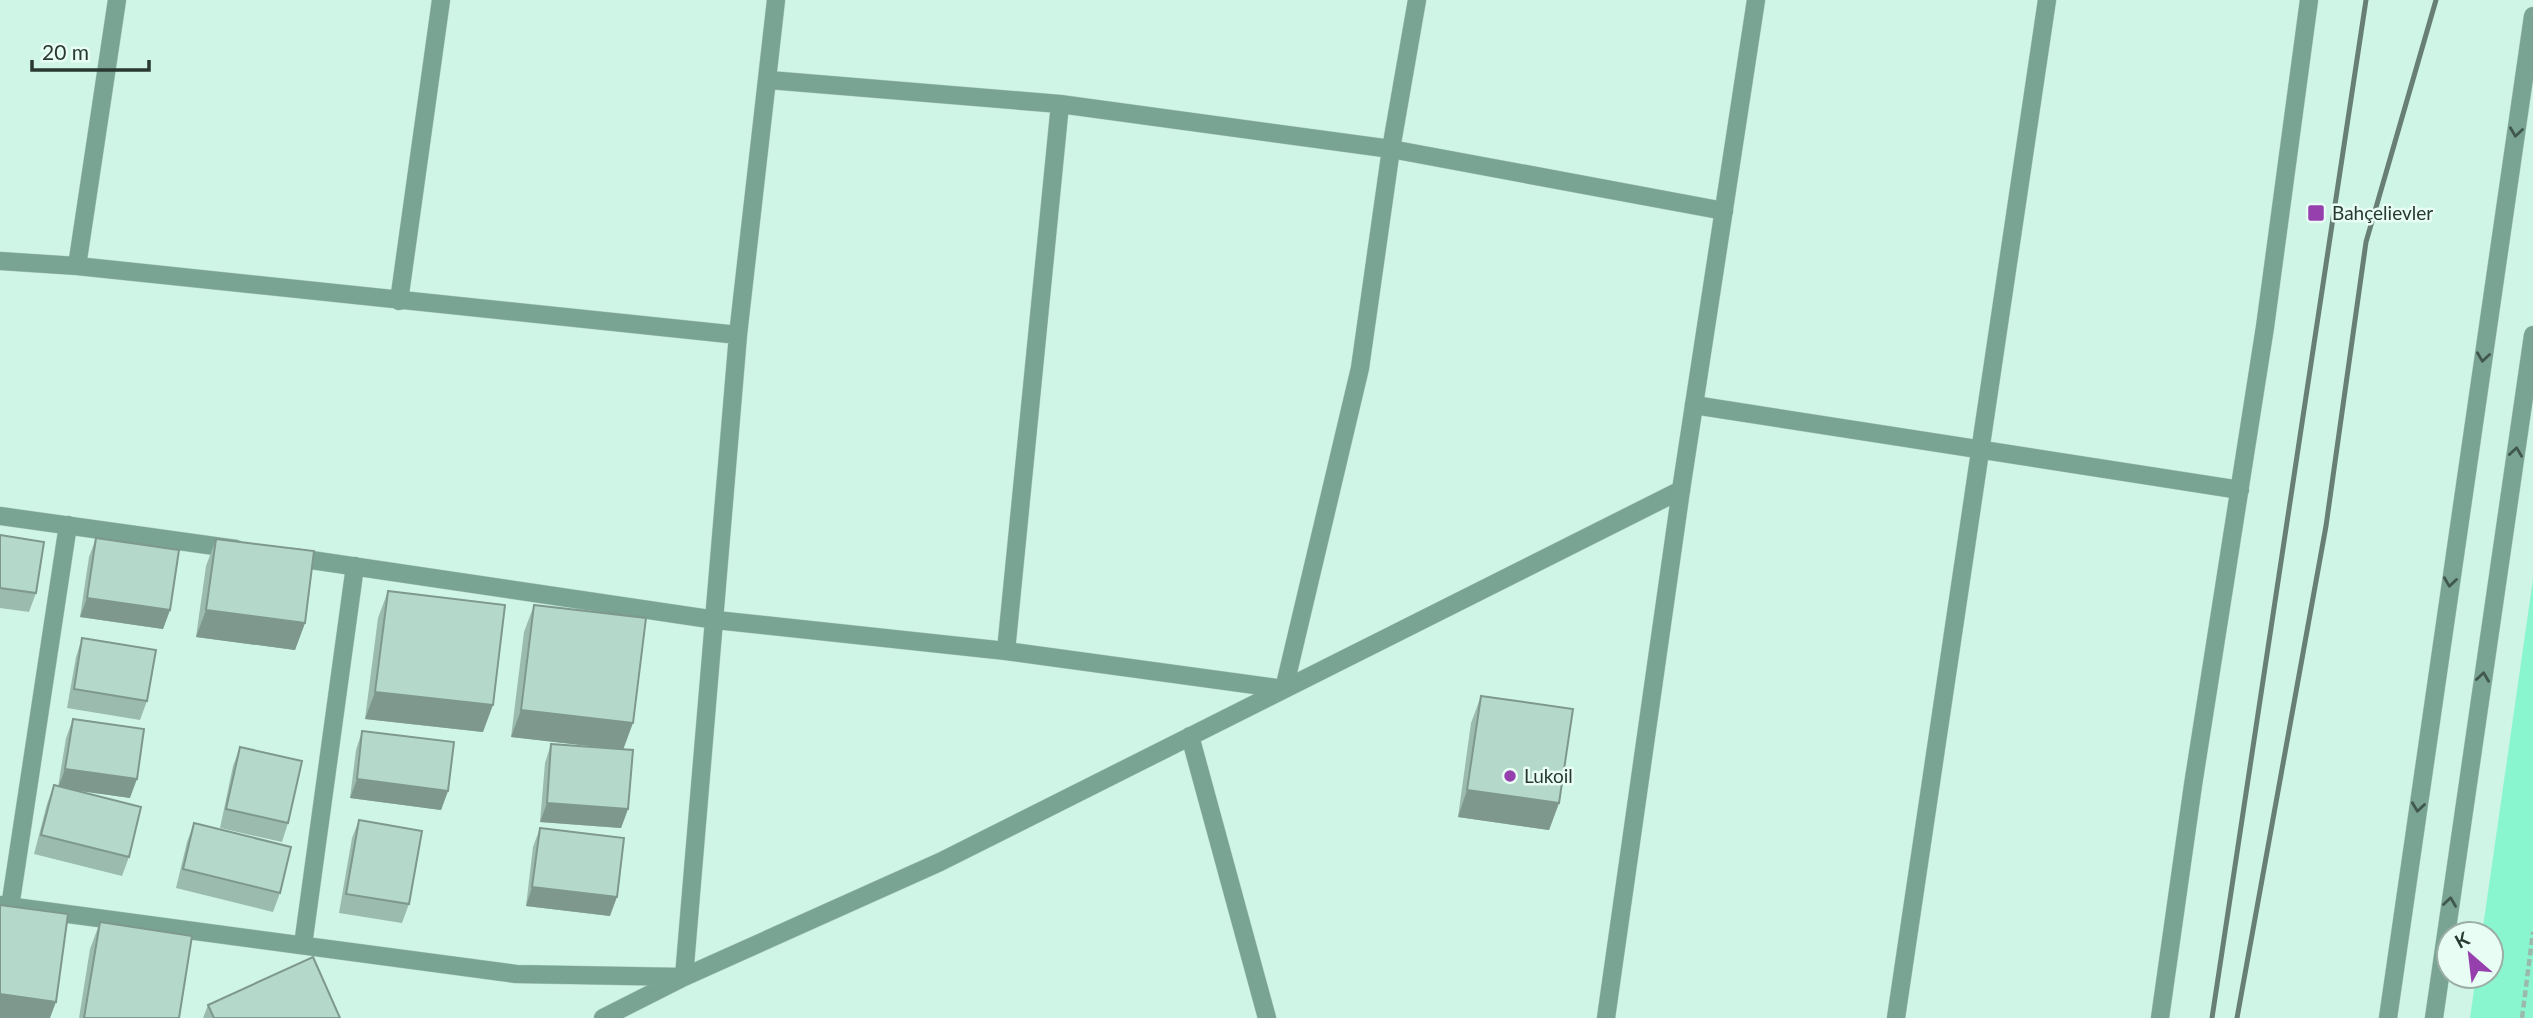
<svg xmlns="http://www.w3.org/2000/svg" width="2533" height="1018" font-family="Lato,sans-serif">
<style>
.green{fill:#8af6d0}
.lines{fill:none;stroke-linecap:round;stroke-linejoin:round}
.minor-casing{stroke:#aecfc2;stroke-width:19}
.tertiary-casing{stroke:#aecfc2;stroke-width:19}
.path{stroke:#9bbaae;stroke-width:4.5;stroke-dasharray:7 3.5;stroke-linecap:butt}
.minor{stroke:#79a393;stroke-width:18}
.tertiary{stroke:#79a393;stroke-width:18}
.rail{stroke:#687f76;stroke-width:5}
.wall{fill:#9bbbae}
.shaded-wall{fill:#7e988d}
.building{fill:#b4d9ca;stroke:#7e988d;stroke-width:2}
.oneway{stroke:#41584f}
.poi-dot{fill:#9640ad;stroke:#e8fef5;stroke-width:2.5}
.labels{text-anchor:middle;stroke-width:5;stroke-linejoin:round;paint-order:stroke}
.poi-label{font-size:19px;fill:#293832;stroke:#e8fef5;text-anchor:start}
</style>
<rect width="100%" height="100%" fill="#cff5e6"/>
<!-- green -->
<path class="green" d="M2533 579V1018H2470L2476 976H2491V934H2482Z"/>
<g class="lines">
<defs>
<path id="minor" d="M117 0 77 266 738 335
M769 80 1060 104 1391 149 1724 211
M0 261 77 266
M399 301 441 0
M1694 405 2240 490
M0 516 236 549
M291 557 716 620 1006 651 1284 689 1360 368 1391 149 1417 0
M1006 651 1060 104
M1190 736 1267 1018
M0 905 516 974 684 977 738 335 776 0
M10 907 68 525
M303 945 355 566
M603 1018 684 977 940 862 1681 490
M1896 1018 2047 0
M2160 1018 2193 785 2265 327 2309 0"/>
<path id="tertiary" d="M1606 1018 1681 490 1756 0
M2388 1018 2533 16
M2434 1018 2533 335"/>
</defs>
<!-- minor casing -->
<use href="#minor" class="minor-casing"/>
<!-- tertiary casing -->
<use href="#tertiary" class="tertiary-casing"/>
<!-- path -->
<path class="path" d="M2522 1018 2533 932"/>
<!-- minor -->
<use href="#minor" class="minor"/>
<!-- tertiary -->
<use href="#tertiary" class="tertiary"/>
<!-- rail -->
<path class="rail" d="M2212 1018 2366 0
M2237 1018 2326 526 2366 242 2436 0"/>
</g>
<!-- wall -->
<path class="wall" d="M0 535 36 593 29 612 0 608Z
M96 538 170 610 163 629 80 617 89 557Z
M216 539 305 623 295 650 196 637 206 566Z
M388 591 483 732 365 719 378 618Z
M534 605 624 749 628 809 621 828 540 822 545 763 551 744 611 748 511 737 524 632Z
M82 638 147 701 140 720 67 708 76 657Z
M1481 696 1559 803 1549 830 1458 817 1471 723Z
M73 719 130 798 70 789 129 857 122 876 34 854 47 804 54 785 58 787 66 738Z
M362 731 448 791 441 810 350 798 356 750Z
M240 747 288 823 282 842 220 828 233 766Z
M359 820 409 904 402 923 339 913 352 838Z
M194 823 280 893 273 912 176 888 187 842Z
M540 828 610 916 526 906 533 847Z
M100 922 179 1018H79L90 949Z
M208 1005 340 1018H203Z"/>
<!-- shaded-wall -->
<path class="shaded-wall" d="M87 598 170 610 163 629 80 617Z
M206 610 305 623 295 650 196 637Z
M375 692 493 705 483 732 365 719Z
M521 710 633 723 623 750 511 737Z
M65 769 137 779 130 798 58 788Z
M357 779 448 791 441 810 350 798Z
M1467 790 1559 803 1549 830 1458 817Z
M547 803 628 809 621 828 540 822Z
M532 887 617 897 610 916 526 906Z
M0 994 56 1002 50 1018H0Z"/>
<!-- building -->
<path class="building" d="M0 535 44 542 36 593 0 588Z
M96 538 179 550 170 610 87 598Z
M216 539 314 551 305 623 206 610Z
M388 591 505 605 493 705 375 692Z
M534 605 646 618 633 723 521 710Z
M82 638 156 650 147 701 74 689Z
M1481 696 1573 709 1559 803 1467 790Z
M73 719 144 729 137 779 65 769Z
M362 731 454 742 448 791 357 779Z
M551 744 633 750 628 809 547 803Z
M240 747 302 761 288 823 226 809Z
M54 785 141 807 129 857 41 835Z
M359 820 422 831 409 904 346 894Z
M194 823 291 847 280 893 183 869Z
M540 828 624 838 617 897 532 887Z
M0 905 68 914 56 1002 0 994Z
M100 922 192 936 179 1018H84Z
M313 957 340 1018H214L208 1005Z"/>
<!-- one-way arrows -->
<defs><path id="oneway-chevron" d="M-2-3.5L2.5 0L-2 3.5" fill="none" stroke-width="1.6" stroke-linecap="round" stroke-linejoin="round" transform="scale(1.75)"/></defs>
<g class="oneway">
<use href="#oneway-chevron" transform="translate(2516 132) rotate(98)"/>
<use href="#oneway-chevron" transform="translate(2483 357) rotate(98)"/>
<use href="#oneway-chevron" transform="translate(2516 452) rotate(-82)"/>
<use href="#oneway-chevron" transform="translate(2450 582) rotate(98)"/>
<use href="#oneway-chevron" transform="translate(2483 677) rotate(-82)"/>
<use href="#oneway-chevron" transform="translate(2418 807) rotate(98)"/>
<use href="#oneway-chevron" transform="translate(2450 902) rotate(-82)"/>
</g>
<!-- markers -->
<g class="poi-dot">
<rect x="2307" y="204" width="18" height="18" rx="3.5"/>
<circle cx="1510" cy="776" r="7"/>
</g>
<g class="labels">
<!-- poi labels -->
<g class="poi-label">
<text x="2332" y="220">Bahçelievler</text>
<text x="1524" y="783">Lukoil</text>
</g>
</g>
<!-- north arrow -->
<g transform="translate(2470 955) rotate(332)"><circle r="33" fill="#e8fef5" stroke="#9cafa7" stroke-width="2"/>
<path d="M0-5L12 26L0 18L-12 26Z" fill="#9640ad"/>
<text y="-10" font-size="19" font-weight="bold" text-anchor="middle" fill="#293832">K</text>
</g>
<!-- scale -->
<path d="M32 60v10h117v-10" fill="none" stroke="#293832" stroke-width="3.5"/>
<text x="42" y="60" font-size="21" fill="#293832" stroke="#e8fef5" stroke-width="5" paint-order="stroke">20 m</text>
</svg>
